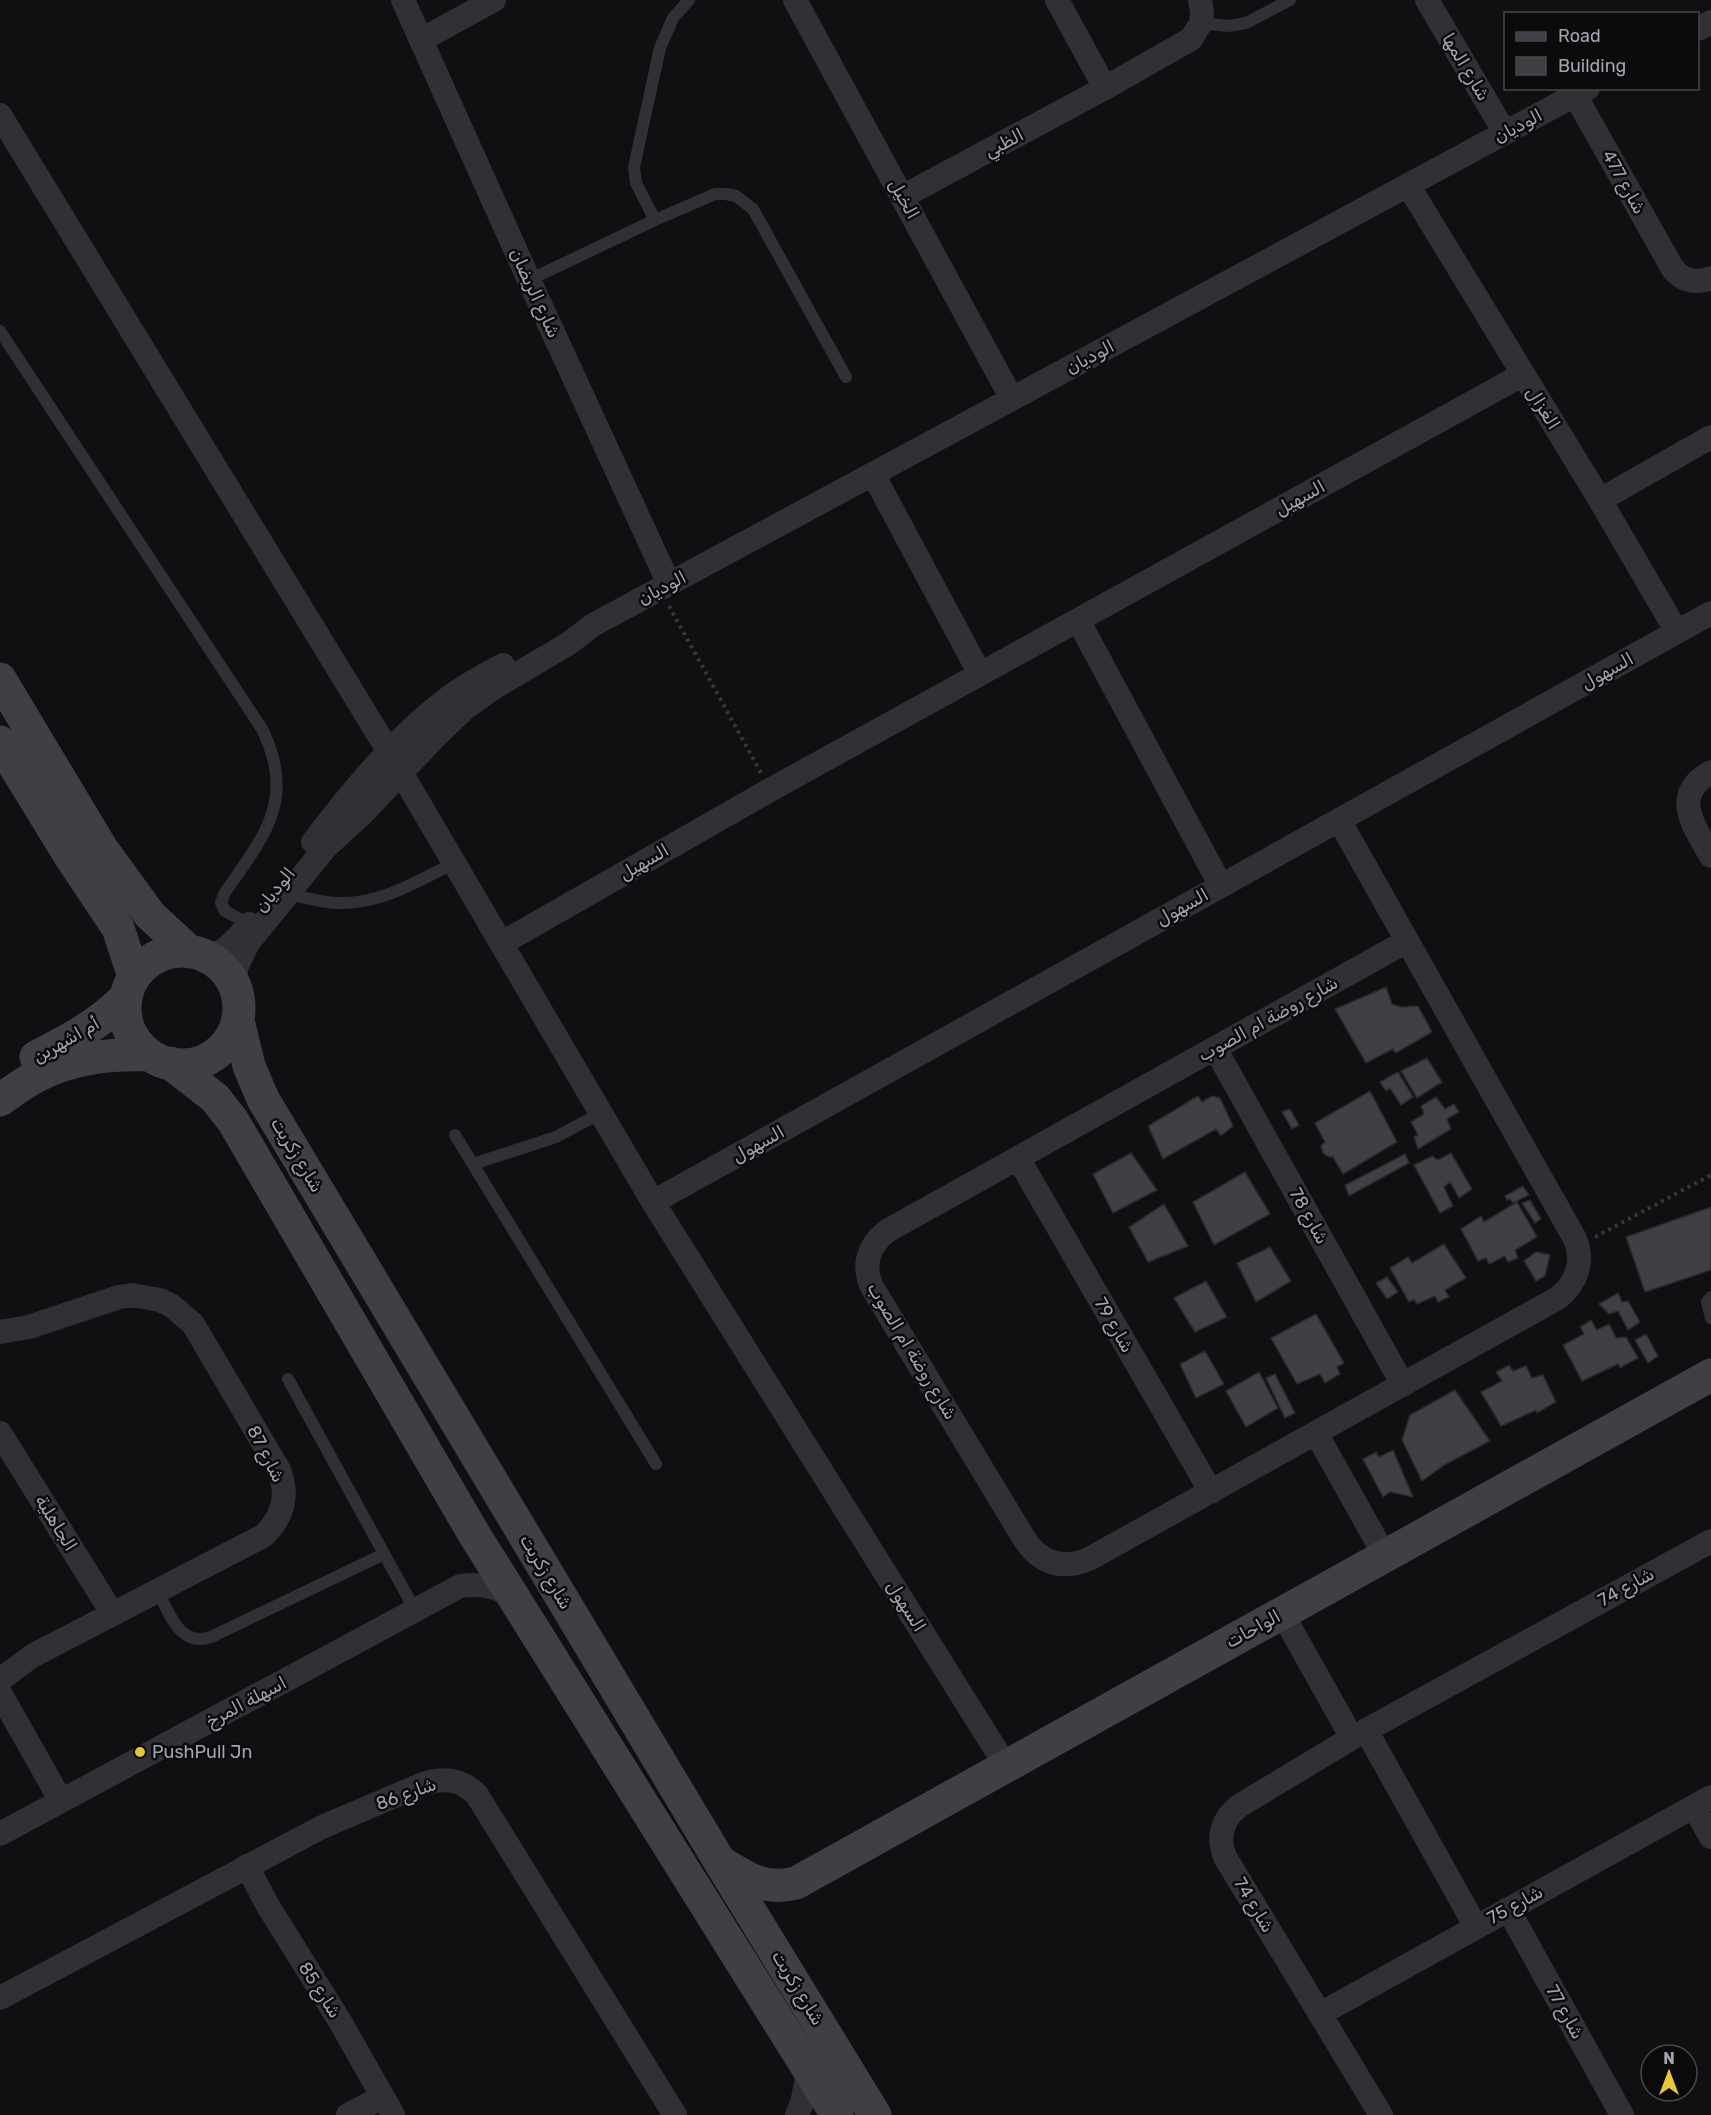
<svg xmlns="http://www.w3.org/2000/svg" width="1711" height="2115" font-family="Rubik,'Noto Naskh Arabic',sans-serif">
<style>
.building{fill:#3f3f44;stroke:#2a2a2d;stroke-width:1.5}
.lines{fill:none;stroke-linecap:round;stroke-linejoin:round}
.path{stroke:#37373c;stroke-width:4;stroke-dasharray:3 4.5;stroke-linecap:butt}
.lane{stroke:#313135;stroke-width:12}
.street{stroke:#313135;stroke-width:24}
.secondary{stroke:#3f3f45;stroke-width:33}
.poi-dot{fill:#e6c832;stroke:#0b0b0c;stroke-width:2}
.labels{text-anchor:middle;stroke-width:5;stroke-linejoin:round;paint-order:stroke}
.street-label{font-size:18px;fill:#a1a4b1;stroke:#0b0b0c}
.poi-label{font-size:18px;fill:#a1a4b1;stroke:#0b0b0c;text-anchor:start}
</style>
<rect width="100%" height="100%" fill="#100f11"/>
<!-- building -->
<path class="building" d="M1386 987 1392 1004 1401 1007 1418 1006 1432 1032 1396 1053 1393 1049 1366 1063 1335 1009Z
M1427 1058 1442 1082 1417 1098 1401 1071Z
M1398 1072 1413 1097 1401 1105 1390 1088 1386 1091 1380 1082Z
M1370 1091 1397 1142 1343 1174 1333 1157H1329L1323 1153 1321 1146 1325 1142 1315 1123Z
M1198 1096 1202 1102 1212 1096 1220 1098 1233 1126 1221 1136 1216 1129 1163 1159 1148 1126Z
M1436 1097 1445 1109 1454 1104 1459 1112 1447 1119 1451 1129 1418 1149 1414 1137 1418 1135 1411 1122 1424 1114 1421 1106Z
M1290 1109 1299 1125 1292 1129 1282 1112Z
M1131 1153 1157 1190 1113 1213 1093 1174Z
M1451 1153 1472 1189 1459 1198 1450 1182 1444 1187 1453 1206 1440 1213 1414 1165 1432 1156 1438 1160Z
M1405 1154 1409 1163 1349 1196 1345 1185Z
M1245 1172 1270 1214 1214 1245 1193 1202Z
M1523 1186 1529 1195 1513 1203 1510 1199 1507 1200 1505 1196Z
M1530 1200 1541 1219 1535 1223 1522 1203Z
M1517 1202 1537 1237 1515 1250 1518 1258 1508 1262 1505 1256 1489 1264 1486 1258 1478 1261 1461 1229 1481 1216 1484 1222Z
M1164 1204 1188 1246 1148 1262 1129 1227Z
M1711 1207V1270L1645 1292 1626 1237Z
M1444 1244 1466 1278 1445 1290 1449 1297 1438 1302 1435 1296 1417 1304 1414 1299 1409 1302 1390 1268 1408 1257 1412 1263Z
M1270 1247 1291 1281 1256 1302 1237 1263Z
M1536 1252 1550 1255 1545 1276 1536 1281 1524 1261Z
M1387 1277 1398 1292 1387 1299 1376 1283Z
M1206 1281 1227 1317 1195 1332 1174 1298Z
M1618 1293 1622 1302 1628 1301 1640 1322 1628 1330 1618 1311 1609 1314 1599 1304Z
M1316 1314 1344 1363 1337 1367 1340 1374 1325 1383 1320 1374 1297 1384 1271 1338Z
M1591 1320 1597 1330 1609 1324 1616 1338 1626 1337 1638 1358 1620 1368 1618 1364 1582 1381 1563 1345 1584 1334 1580 1327Z
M1646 1334 1658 1356 1648 1363 1635 1340Z
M1205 1351 1224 1384 1196 1398 1180 1364Z
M1509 1365 1513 1371 1526 1366 1532 1378 1543 1375 1556 1402 1537 1413 1536 1410 1501 1426 1481 1392 1502 1381 1496 1372Z
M1259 1372 1278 1408 1246 1427 1226 1391Z
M1275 1374 1295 1413 1285 1418 1266 1378Z
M1455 1390 1490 1441 1446 1464 1422 1481 1402 1440 1410 1415Z
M1393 1450 1413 1497 1390 1492 1383 1497 1363 1459 1376 1452 1379 1457Z"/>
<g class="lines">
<!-- path -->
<path class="path" d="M669 606 761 773
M1595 1237 1711 1175"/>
<!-- lane -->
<path class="lane" d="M1201 23 1229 26 1246 23 1290 0
M655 220 636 183 634 167 660 48 673 18 689 0
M529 280 655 220 715 194H726L736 196 753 209 846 377
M0 331 262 729C297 800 264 836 224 894L221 903 225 911 249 924
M288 894C305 897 324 904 342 903 383 903 418 881 454 863
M455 1135 656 1464
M473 1164 556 1137 601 1113
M1711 1297 1707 1302 1711 1318
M288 1379 415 1610
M157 1590C169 1613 180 1648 211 1637L384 1554"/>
<!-- street -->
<path class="street" d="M403 0 529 280 669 584
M795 0 1012 399
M1057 0 1105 88
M1427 0 1505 133
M1698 29 1711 22
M421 40 494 0
M1575 95 1673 269C1683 281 1696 284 1711 278
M0 115 389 752 653 1202 1006 1766
M1408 185 1600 500 1677 632
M902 197 1105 88 1191 39 1201 23 1202 13 1200 0
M873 474 980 674
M1600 500 1711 437
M1078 620 1221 886
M1711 772C1670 795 1694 826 1711 856
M1339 820 1574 1237C1585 1260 1577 1283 1558 1298L1089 1559C1063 1570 1041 1564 1025 1540L872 1287C862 1265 868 1246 887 1231L1407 941
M313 842C352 791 396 737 448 698 465 685 484 675 503 665
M502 943 770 790 1522 375
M206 957C224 954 238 938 249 924
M233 983 237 966 248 943 326 847 361 815 437 735 464 709 495 687 568 644 593 625 1588 88
M1215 1048 1403 1385
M1018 1158 1211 1492
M653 1202 1711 613
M0 1332 29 1327 119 1297 132 1295 160 1300 172 1306 193 1324 279 1470C289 1495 283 1518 263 1536L32 1656 0 1680
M0 1433 112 1613
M1316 1433 1385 1556
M1282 1613 1352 1738
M0 1693 61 1801
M1366 1730 1476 1927
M1694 1807 1711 1837
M0 1834 460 1586C479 1583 494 1586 511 1595
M247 1866 268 1906 341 2023 393 2115
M1508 1909 1622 2115
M0 1998 322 1827 423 1784C444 1777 462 1779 477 1795L675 2115
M1320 2014 1711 1797
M348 2115 382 2097
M797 2115 802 2103 809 2069
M1381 2115 1225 1857C1217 1837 1222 1819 1239 1806L1352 1738 1711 1541"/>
<!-- secondary -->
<path class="secondary" d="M0 679 102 849 150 915 190 952
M0 742 68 853 118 928 134 977
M125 1008a57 57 0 1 1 114 0a57 57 0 1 1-114 0Z
M238 1020 249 1066 263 1099 720 1862 875 2115
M36 1057C69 1040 100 1024 126 997
M170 1063 215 1098 233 1121 474 1534 837 2115
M0 1100C12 1092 23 1083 35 1077 72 1057 109 1054 150 1055
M722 1863C746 1878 766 1891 796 1883L1711 1375"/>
</g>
<!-- markers -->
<circle class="poi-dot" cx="140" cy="1752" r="6"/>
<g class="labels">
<!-- street labels -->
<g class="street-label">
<text transform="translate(1466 67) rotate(59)" y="6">شارع المها</text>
<text transform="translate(1518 126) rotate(-28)" y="6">الوديان</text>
<text transform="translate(1004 143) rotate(-28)" y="6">الظبي</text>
<text transform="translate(1624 182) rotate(61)" y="6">شارع 477</text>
<text transform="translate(904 199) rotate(61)" y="6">الخيل</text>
<text transform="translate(535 293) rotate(65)" y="6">شارع الريضان</text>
<text transform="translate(1090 357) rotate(-28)" y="6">الوديان</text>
<text transform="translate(1543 408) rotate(58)" y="6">الغزال</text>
<text transform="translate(1300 498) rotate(-29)" y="6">السهيل</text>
<text transform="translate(662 588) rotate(-28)" y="6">الوديان</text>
<text transform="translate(1607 671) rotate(-29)" y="6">السهول</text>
<text transform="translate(644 862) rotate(-30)" y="6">السهيل</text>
<text transform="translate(275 890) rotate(-51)" y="6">الوديان</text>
<text transform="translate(1182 907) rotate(-29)" y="6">السهول</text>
<text transform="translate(1268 1019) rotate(-29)" y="6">شارع روضة ام الصوب</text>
<text transform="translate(66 1040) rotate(-30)" y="6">أم اشهرين</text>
<text transform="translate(758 1144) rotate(-29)" y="6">السهول</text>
<text transform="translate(297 1155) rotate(59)" y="6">شارع زكريت</text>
<text transform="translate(1309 1216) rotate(61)" y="6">شارع 78</text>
<text transform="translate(1114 1325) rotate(60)" y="6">شارع 79</text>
<text transform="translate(912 1351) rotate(59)" y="6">شارع روضة ام الصوب</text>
<text transform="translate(266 1454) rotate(63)" y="6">شارع 87</text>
<text transform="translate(56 1523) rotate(58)" y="6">الجاهلية</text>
<text transform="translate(546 1572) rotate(59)" y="6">شارع زكريت</text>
<text transform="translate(1626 1587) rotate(-29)" y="6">شارع 74</text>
<text transform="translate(906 1606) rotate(58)" y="6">السهول</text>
<text transform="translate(1253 1629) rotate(-29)" y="6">الواحات</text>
<text transform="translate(246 1702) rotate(-28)" y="6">اسهلة المرخ</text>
<text transform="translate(406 1794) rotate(-20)" y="6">شارع 86</text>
<text transform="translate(1254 1905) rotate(59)" y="6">شارع 74</text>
<text transform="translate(1515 1905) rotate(-29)" y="6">شارع 75</text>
<text transform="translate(798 1988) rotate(59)" y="6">شارع زكريت</text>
<text transform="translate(320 1990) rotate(57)" y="6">شارع 85</text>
<text transform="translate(1565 2012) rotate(61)" y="6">شارع 77</text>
</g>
<!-- poi labels -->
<g class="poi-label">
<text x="152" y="1758">PushPull Jn</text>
</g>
</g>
<!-- legend -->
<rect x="1504" y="12" width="195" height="78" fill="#0b0b0c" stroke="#47484e" stroke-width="1.5"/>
<rect x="1516" y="32" width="30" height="9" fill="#3f3f45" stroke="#47484e" stroke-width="1.5"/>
<text x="1558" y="42" font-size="18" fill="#a1a4b1">Road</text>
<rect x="1516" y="57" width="30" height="18" fill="#3f3f44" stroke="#47484e" stroke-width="1.5"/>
<text x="1558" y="72" font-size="18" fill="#a1a4b1">Building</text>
<!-- north arrow -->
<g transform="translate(1669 2073)"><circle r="28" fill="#0b0b0c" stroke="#47484e" stroke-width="1.5"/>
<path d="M0-4.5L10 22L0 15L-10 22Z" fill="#e6c832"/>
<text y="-9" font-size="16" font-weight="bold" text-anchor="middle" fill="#a1a4b1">N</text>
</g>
</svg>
